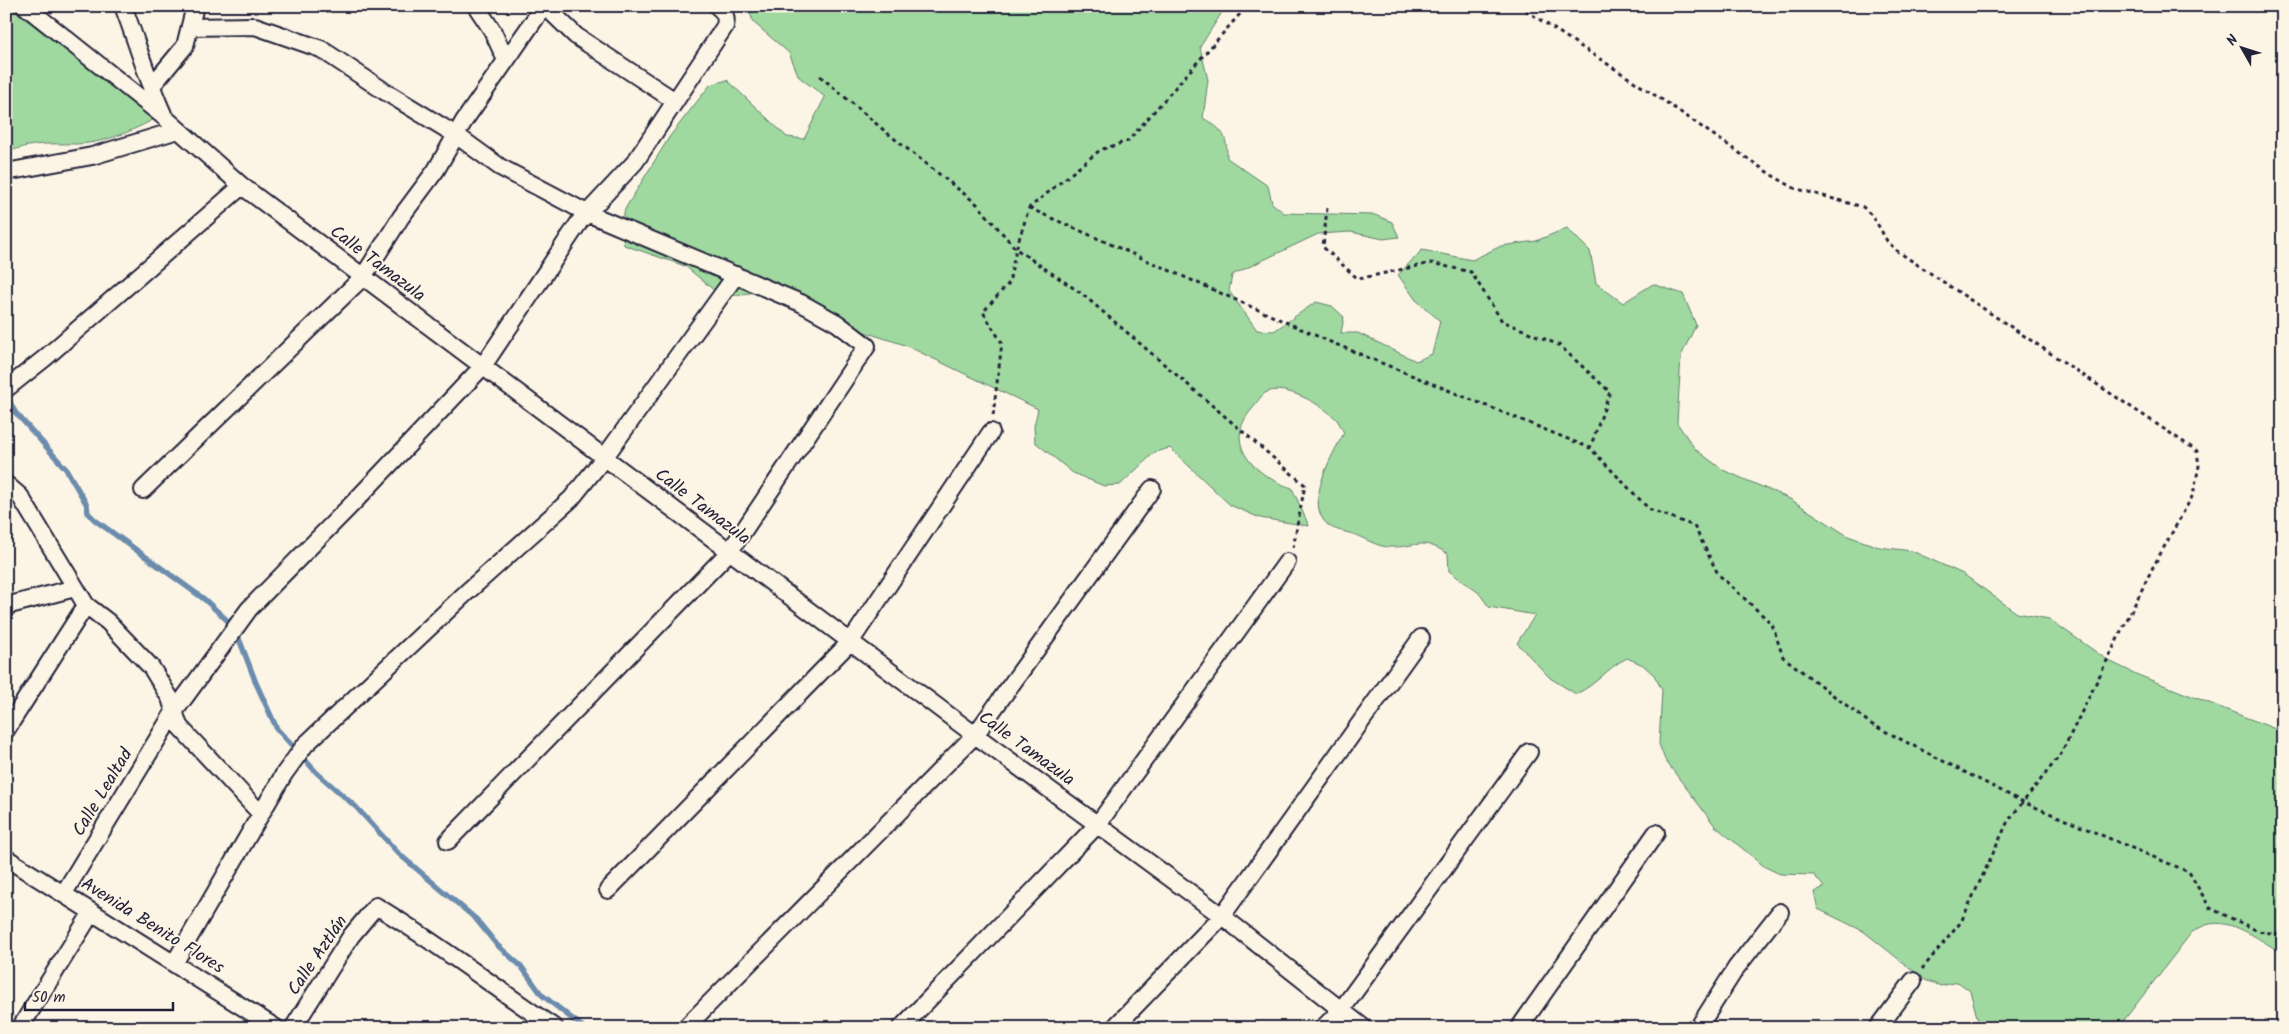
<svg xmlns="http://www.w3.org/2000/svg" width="2289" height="1034" font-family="Kalam,sans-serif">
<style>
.green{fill:#9fd99f;stroke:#607e6d}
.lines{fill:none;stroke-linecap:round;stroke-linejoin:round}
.stream{stroke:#6c8cae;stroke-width:5.5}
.minor-casing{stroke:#22223b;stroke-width:20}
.path{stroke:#22223b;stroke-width:3;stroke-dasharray:4 4;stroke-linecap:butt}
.minor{stroke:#fcf5e5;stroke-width:16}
.labels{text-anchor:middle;stroke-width:4;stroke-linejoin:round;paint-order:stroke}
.street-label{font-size:18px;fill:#22223b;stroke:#fcf5e5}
</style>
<rect width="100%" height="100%" fill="#fcf5e5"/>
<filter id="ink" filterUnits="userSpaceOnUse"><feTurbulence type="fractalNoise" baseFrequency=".02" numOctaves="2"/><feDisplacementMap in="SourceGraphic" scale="10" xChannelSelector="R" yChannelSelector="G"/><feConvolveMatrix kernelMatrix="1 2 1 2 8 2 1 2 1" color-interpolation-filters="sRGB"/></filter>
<g filter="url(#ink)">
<!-- green -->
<path class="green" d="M6 6H8L156 118C133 131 102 144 75 144 48 144 32 142 6 153Z
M748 6H1226L1200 47 1208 80 1203 118C1223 130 1227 134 1227 158L1268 186 1272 203 1284 213 1375 215 1392 222 1399 237 1383 239 1351 232 1318 234 1232 275 1229 291 1257 330 1274 331 1316 302 1332 306 1344 317 1341 333H1358L1416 361 1432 354 1440 321 1416 300 1398 275 1422 250 1472 260 1501 246 1536 241 1567 228 1590 251 1596 283 1623 303 1653 284 1683 294 1696 325 1681 356 1677 423 1695 449 1723 470 1790 499 1848 536 1879 547 1912 551 1963 574 2017 613 2049 619 2109 661 2138 675 2283 732V970L2279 951C2259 940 2231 917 2206 925 2202 926 2197 930 2192 932L2118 1028H1980L1970 991 1958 982 1941 986 1925 980 1863 931 1818 909 1814 892 1824 887 1814 875 1780 874 1765 867 1715 826 1665 760 1659 744 1662 690 1654 675 1643 665 1627 658C1605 669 1598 684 1576 694L1550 678 1517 643 1535 615 1489 607 1479 593 1449 571 1448 554C1420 536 1417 548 1389 547 1378 547 1364 538 1353 534 1346 532 1334 530 1328 525 1303 504 1332 455 1344 433 1342 429 1340 424 1337 420 1325 406 1283 382 1265 393 1261 396 1256 403 1253 408 1220 444 1257 477 1292 488L1309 526 1260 518 1230 505 1170 448 1155 452 1120 485 1104 486 1073 473 1035 442 1034 426 1038 409 905 345 858 330 762 291 731 296 716 292 685 266 624 245 621 225 625 209 670 136 710 85 727 80 787 137 804 139 825 97 799 77 789 53 753 22Z"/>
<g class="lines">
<!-- stream -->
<path class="stream" d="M6 394 15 412 66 469 87 505 88 513 95 520 204 599 229 622 238 636 256 683 277 729 317 773 356 807 399 854 476 919 497 945 521 966 542 995 584 1028"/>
<defs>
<path id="minor" d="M25 6 163 116 242 186 975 735 1222 916 1364 1028
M123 6C137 42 147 79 163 114
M476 6 492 30 506 60
M545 6 576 36 675 101
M190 27 255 26 321 49 384 91 456 135 500 167 587 213 801 303 837 323 867 346 730 551 448 841
M151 87 185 46 195 6
M6 172 92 156 178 130
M6 389 45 358 242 186
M6 484 20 496 86 605 108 622 151 667 170 698 179 726 261 814
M143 490 363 277 401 217 436 170 464 121 544 6
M6 606 75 588
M6 730 86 605
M6 858 276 1028
M608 890 851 641 991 432
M64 893 174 712 249 609 357 499 483 366 580 221 635 162 725 26C727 17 725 12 717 6
M175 962 284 774 305 745 467 592 571 499 604 458 736 275
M20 1028 92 912
M293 1028 351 936 376 906C438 943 495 988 555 1028
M685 1028 975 735 1152 489
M901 1028 1098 824 1287 562
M1114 1028 1222 916 1421 638
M1323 1028 1342 1009 1529 752
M1519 1028 1656 833
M1698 1028 1736 968 1780 912
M1878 1028 1913 981"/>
</defs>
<!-- minor casing -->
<use href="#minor" class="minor-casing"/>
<!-- path -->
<path class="path" d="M1519 6 1667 103 1770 174 1794 188 1863 207 1874 218 1887 241 1897 251 2197 451 2199 466 2193 495 2153 567 2061 754 2008 821 1961 922 1922 969
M820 76 886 132 977 204 1016 249 1081 293 1305 485 1293 548
M1029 208 1335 344 1590 448
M1327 208 1323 247 1358 279 1431 263 1471 272 1502 321 1559 345 1610 392 1590 448 1649 509 1694 526 1718 574 1772 624 1783 657 1871 724 2023 802 2189 872 2210 908 2258 931 2283 935
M993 415 1002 343 983 312 1009 283 1016 249 1029 208 1100 150 1128 141 1247 6"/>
<!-- minor -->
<use href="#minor" class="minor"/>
</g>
</g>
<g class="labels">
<!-- street labels -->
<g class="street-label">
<text transform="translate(378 263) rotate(37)" y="6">Calle Tamazula</text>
<text transform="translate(703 506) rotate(37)" y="6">Calle Tamazula</text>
<text transform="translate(1027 748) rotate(36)" y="6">Calle Tamazula</text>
<text transform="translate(102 792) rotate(-59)" y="6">Calle Lealtad</text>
<text transform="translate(153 925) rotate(32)" y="6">Avenida Benito Flores</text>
<text transform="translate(317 955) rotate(-56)" y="6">Calle Aztlán</text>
</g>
</g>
<!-- margin -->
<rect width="2289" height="1034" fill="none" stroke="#fcf5e5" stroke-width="25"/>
<rect x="12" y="12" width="2264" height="1009" fill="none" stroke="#22223b" stroke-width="2" filter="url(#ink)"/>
<!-- north arrow -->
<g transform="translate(2242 48) rotate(309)" stroke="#fcf5e5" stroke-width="4" paint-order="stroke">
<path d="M0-4L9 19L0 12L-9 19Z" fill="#22223b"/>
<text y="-8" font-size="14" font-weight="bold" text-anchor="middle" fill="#22223b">N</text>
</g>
<!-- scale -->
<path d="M25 1002v8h148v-8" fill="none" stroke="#22223b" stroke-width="2.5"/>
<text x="32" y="1002" font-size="15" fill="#22223b" stroke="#fcf5e5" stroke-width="4" paint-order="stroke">50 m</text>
</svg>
